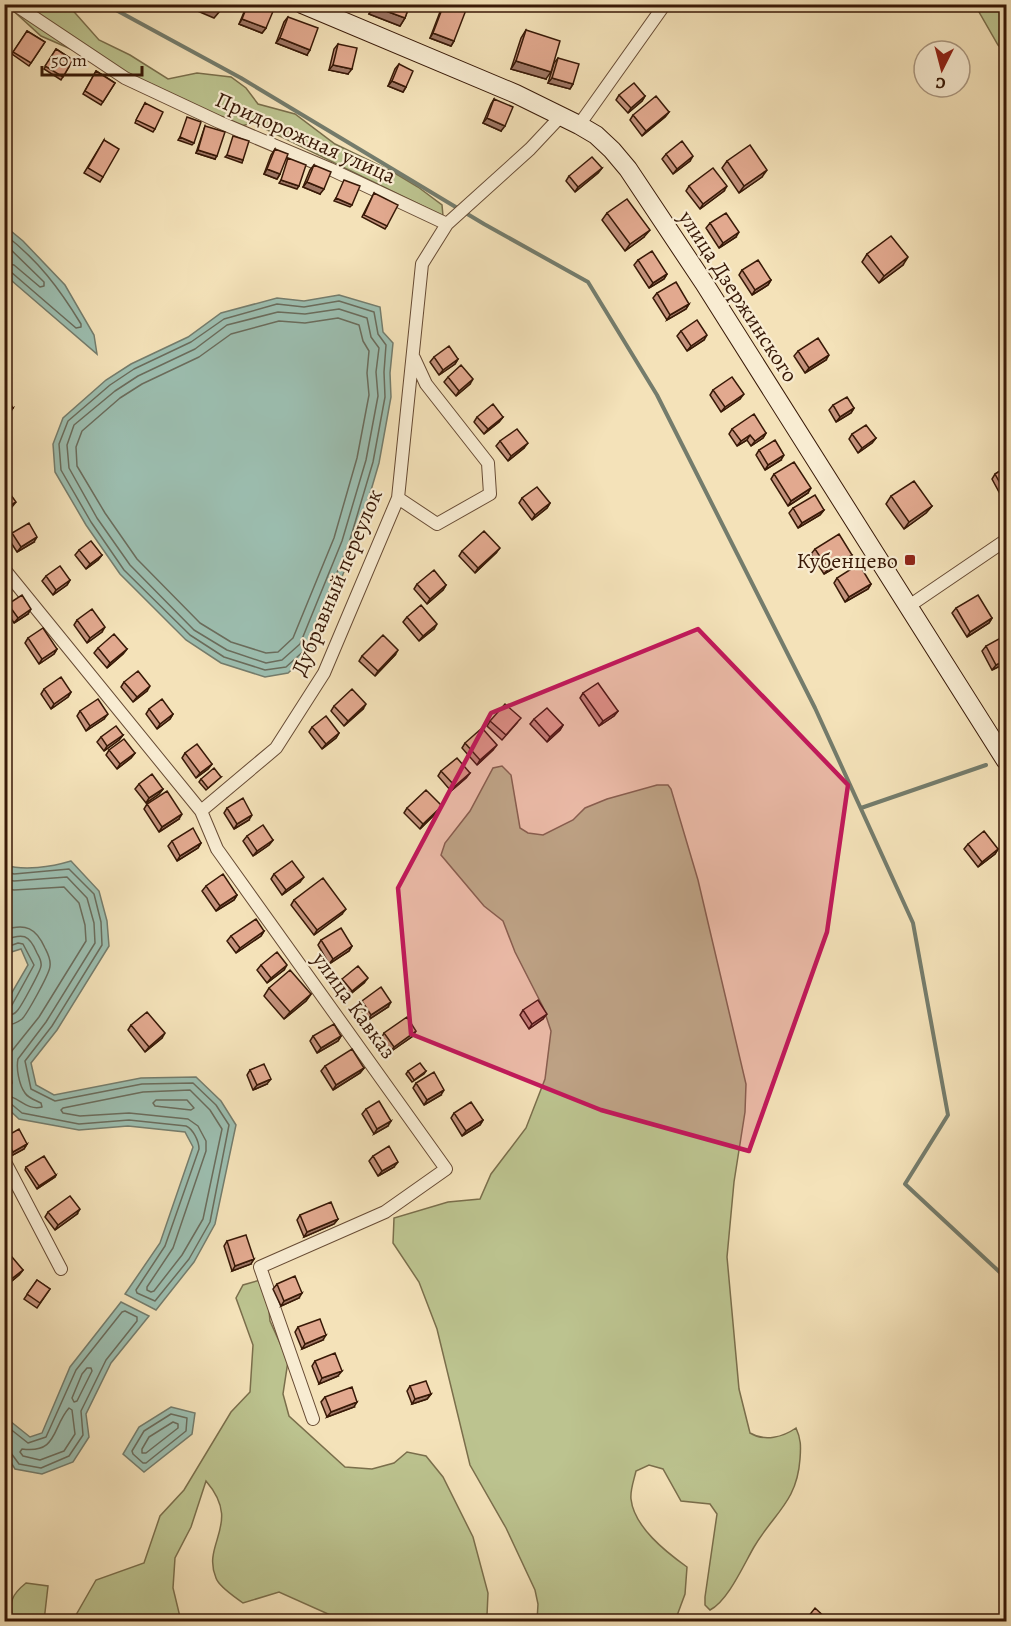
<svg xmlns="http://www.w3.org/2000/svg" width="1011" height="1626" font-family="Alegreya,serif">
<style>
.green{fill:#bcc38f;stroke:#7a6e4b;stroke-width:1.5}
.water{fill:#9cbeb0;stroke:#747c6c;stroke-width:1.5}
.lines{fill:none;stroke-linecap:round;stroke-linejoin:round}
.shore{stroke:#6a6c5c;stroke-width:1.5}
.stream{stroke:#747c6c;stroke-width:4}
.street-casing{stroke:#674b34;stroke-width:14}
.secondary-casing{stroke:#381907;stroke-width:20}
.street{stroke:#f8ecd2;stroke-width:12}
.secondary{stroke:#f8ecd2;stroke-width:18}
.wall{fill:#c2917b;stroke:#381907;stroke-width:1.5}
.shaded-wall{fill:#9e7664;stroke:#381907;stroke-width:1.5}
.building{fill:#e2a98f;stroke:#381907;stroke-width:1.5}
.marked{fill:#c2185b;fill-opacity:0.2;stroke:#c2185b;stroke-width:4.5;stroke-linejoin:round}
.poi-dot{fill:#8f2418;stroke:#f8ecd2;stroke-width:2}
.labels{text-anchor:middle;stroke-width:4.5;stroke-linejoin:round;paint-order:stroke}
.street-label{font-size:22px;fill:#381907;stroke:#f8ecd2}
.poi-label{font-size:22px;fill:#381907;stroke:#f8ecd2;text-anchor:end}
</style>
<rect width="100%" height="100%" fill="#f4e2b9"/>
<filter id="stains"><feTurbulence type="fractalNoise" baseFrequency=".00333" numOctaves="4"/><feColorMatrix values="0 0 0 0 .2 0 0 0 0 .09 0 0 0 0 .02 0 0 0 .5 -.17"/></filter>
<radialGradient id="worn" r=".72"><stop offset=".6" stop-color="#630" stop-opacity="0"/><stop offset="1" stop-color="#630" stop-opacity=".3"/></radialGradient>
<!-- green -->
<path class="green" d="M7 5H68L99 40 130 55 168 79 197 73 231 77 246 88 258 104 295 114 335 144 393 172 418 187 442 205 443 216 253 123 229 129 126 73 41 36Z
M975 5H1006V53L998 45Z
M502 766 511 775 520 828 528 833 543 835 573 820 585 808 607 799 657 785H668L671 789 698 880 746 1084 745 1112 734 1182 727 1257 739 1389 750 1433C765 1442 783 1437 796 1428 801 1439 801 1446 800 1459 797 1502 774 1513 754 1547 744 1564 728 1601 710 1610L705 1605V1597L717 1514 710 1504 681 1501 663 1469 649 1465 636 1471C634 1480 630 1490 631 1499 634 1527 666 1552 687 1567L685 1594 675 1621H537L538 1604 535 1590 506 1528 470 1465 437 1329 419 1282 393 1243 394 1218 448 1202 480 1199 491 1174 526 1128 545 1079 551 1031 543 1007 515 952 503 921 484 906 441 855 445 843 470 811 493 768Z
M260 1280 267 1289 270 1321 288 1361 283 1394 289 1416 345 1467 372 1469 394 1463 407 1452 426 1456 443 1477 473 1537 488 1593 487 1615 482 1622H378L337 1618 279 1592 243 1603C235 1597 219 1587 216 1578 201 1543 243 1524 206 1481L191 1527 175 1558 173 1588 181 1621 72 1622 96 1580 144 1563 160 1516 184 1490 231 1412 250 1392 253 1345 236 1298 243 1285Z
M26 1583 48 1586 44 1621H13C10 1601 10 1596 26 1583Z"/>
<!-- water -->
<path class="water" d="M5 226 23 241 65 285 94 335 97 354 5 275Z
M339 295 380 307 383 332 393 343 390 373 391 397 379 463 355 545 311 652 288 673 265 677 221 663 186 640 120 574 86 525 55 472 53 444 63 418 106 380 131 364 188 337 221 313 277 298 304 301Z
M71 861 99 891 107 921 109 946 57 1030 31 1063 36 1085 54 1095 141 1078 196 1077 221 1101 236 1125 215 1224 194 1262 156 1310 125 1294 160 1243 193 1147 185 1132 128 1126 79 1130 19 1119 5 1106V1008L11 994 28 965 21 949 5 954V865C24 871 51 867 71 861Z
M121 1302 149 1316 111 1363 86 1414 89 1437 73 1462 42 1474 15 1469 5 1453V1417L30 1437 42 1433 70 1367Z
M171 1407 195 1413 192 1434 144 1472 123 1454 139 1427Z"/>
<g class="lines">
<!-- shore -->
<path class="shore" d="M4 234C38 260 59 288 81 324V327L76 328 11 272 4 271
M4 243 44 282V286L40 287 14 265 4 263
M339 301 374 312 378 334 386 345 384 372 385 397 373 462 349 543 306 649 286 667 265 670 224 657 190 635 124 570 91 522 61 470 59 444 68 421 110 385 134 369 191 342 224 319 277 304 304 307Z
M339 309 367 318 371 337 379 348 376 372 378 396 366 460 342 541 300 644 282 660 266 663 227 650 194 630 130 565 97 518 69 468 67 445 74 425 115 391 138 376 195 349 227 325 278 312 305 314Z
M338 318 359 325 363 341 369 351 367 373 369 395 357 458 334 538 293 638 278 652 266 653 231 642 200 623 137 559 105 513 77 466 76 447 82 431 120 398 142 384 199 357 231 334 279 321 305 323Z
M4 871 14 874 69 869 94 894 101 922 102 945 52 1026 25 1061 31 1089 55 1101 142 1084 193 1083 216 1105 229 1125 210 1222 189 1259 155 1301 137 1293 136 1290 165 1246 199 1149C199 1141 193 1129 186 1126L129 1120 79 1124 22 1113 10 1103 4 1102
M4 879 14 881 67 877 87 898 94 923 95 943 46 1022 18 1059C16 1068 19 1085 25 1093 28 1098 35 1100 41 1103L42 1107C26 1111 19 1096 4 1095
M4 888 14 890 64 887 79 903 85 925 86 941 39 1017 11 1052 8 1063 12 1083 10 1086H4
M4 930C26 923 36 928 45 948 48 954 51 959 50 966 50 973 27 1014 22 1019 17 1023 11 1025 4 1025
M4 940C23 933 29 934 37 953 39 957 42 961 41 966 41 970 21 1007 17 1011 14 1015 10 1015 4 1016
M4 948 18 943 23 944 34 965 12 1005 4 1008
M190 1090 210 1110 222 1129 203 1219 182 1255 154 1291 151 1292 147 1290V1287L173 1248 206 1151V1141L198 1126 188 1119 129 1113 80 1116 63 1113 61 1110 63 1108 143 1092Z
M156 1100H187L194 1108 191 1110 155 1106 153 1103Z
M87 1368H91L92 1371 77 1401 74 1402 72 1398 82 1374Z
M69 1408 72 1410 75 1434 64 1451 40 1460 23 1456 20 1452 22 1449C58 1454 52 1427 69 1408Z
M171 1414 187 1418 186 1431 146 1463H143L133 1454 132 1451 144 1431Z
M173 1422 178 1424V1428L146 1453H142V1449L149 1437Z
M4 1424 28 1443 46 1437 76 1370 122 1312 125 1311 137 1317V1321L106 1360 81 1411 83 1435 69 1456 41 1468 19 1464 11 1453 4 1451"/>
<!-- stream -->
<path class="stream" d="M105 4 241 78 484 224 588 282 657 395 815 708 913 923 948 1115 905 1184 1006 1278
M861 808 986 765"/>
<defs>
<path id="street" d="M14 4 125 78 219 122 330 169 447 224 530 149 561 116
M579 125 665 4
M398 498 437 524 490 494 488 463 426 384 414 358
M4 569 201 811 217 849 446 1169 385 1212 260 1267 313 1419
M909 606 1006 540
M201 811 276 748 324 673 398 498 422 264 447 224
M4 1160 61 1269"/>
<path id="secondary" d="M302 4 516 94 579 125 596 135 612 150 628 169 704 283 1006 761"/>
</defs>
<!-- street casing -->
<use href="#street" class="street-casing"/>
<!-- secondary casing -->
<use href="#secondary" class="secondary-casing"/>
<!-- street -->
<use href="#street" class="street"/>
<!-- secondary -->
<use href="#secondary" class="secondary"/>
</g>
<!-- wall -->
<path class="wall" d="M262 4 266 28 262 33 239 24 247 5Z
M373 4H410L405 18 400 26 369 14Z
M443 4H452L454 41 451 46 430 38Z
M288 17 307 55 276 43 284 22Z
M526 30 546 79 511 69 521 38Z
M27 31 45 42 29 66 12 54Z
M338 44 348 74 329 70 334 49Z
M56 49 73 60 61 80 44 69Z
M558 58 573 84 570 89 548 83 554 63Z
M399 64 406 87 403 92 388 86 395 69Z
M96 71 115 83 101 105 83 94Z
M619 95 645 96 642 101 628 113 616 100Z
M494 99 501 131 483 123 491 104Z
M145 103 155 129 153 132 135 123Z
M669 112 665 117 642 136 630 120 633 115Z
M205 126 215 159 196 153Z
M104 140 103 177 100 182 84 173Z
M275 149 280 174 277 179 264 174 271 155Z
M666 154 690 161 673 174 662 159Z
M727 161 762 177 739 193 722 168Z
M314 165 320 194 303 187 310 170Z
M602 168 598 173 575 192 566 181 569 176Z
M689 186 724 191 700 209 686 191Z
M374 193 387 226 385 229 362 217Z
M607 213 644 237 625 251 602 220Z
M710 223 736 237 719 248 706 228Z
M867 254 903 265 879 283 862 262Z
M638 260 667 274 664 279 649 288 634 265Z
M742 270 771 280 768 285 752 295 739 275Z
M657 293 689 304 686 309 667 320 653 298Z
M681 331 704 340 687 351 677 336Z
M798 351 826 360 805 373 794 356Z
M434 357 458 359 455 364 439 375 430 362Z
M448 377 470 384 456 396 444 382Z
M713 390 740 399 721 412 710 395Z
M833 405 854 408 851 413 836 422 829 410Z
M477 417H503L499 422 484 434 474 422Z
M732 429 766 433 763 438 751 446 747 440 737 446 729 434Z
M852 434 876 438 872 443 858 453 849 439Z
M500 441 524 448 508 461 496 446Z
M759 450 781 460 765 470 756 455Z
M1006 467V505L992 479 995 474Z
M774 474 808 493 788 506 771 479Z
M891 496 932 506 926 513 904 529 886 504Z
M522 498 550 503 547 508 532 520 519 503Z
M793 508 824 510 820 515 798 528 789 513Z
M12 533 34 542 17 552 8 538Z
M815 549 852 555 848 560 824 574 811 554Z
M79 550 102 555 98 560 86 569 75 555Z
M462 551 496 553 475 573 459 556Z
M46 576 70 580 67 585 53 595 42 581Z
M837 578 871 584 868 589 845 602 834 583Z
M417 584 446 585 443 590 427 604 414 589Z
M8 604 28 614 14 623 5 609Z
M956 608 992 618 989 623 967 637 952 613Z
M407 617 434 629 419 641 403 622Z
M77 620 102 632 87 643 74 625Z
M28 638 57 649 54 654 39 664 25 643Z
M986 646 1006 663 992 670 982 651Z
M98 648 127 649 123 654 107 668 94 653Z
M395 655 375 676 359 661 362 656Z
M124 682 147 691 133 702 121 687Z
M44 689 71 692 68 697 51 709 41 694Z
M583 693 618 711 614 716 599 726 580 698Z
M334 706 363 709 344 726 331 711Z
M149 709 173 714 170 719 157 729 146 714Z
M80 711 104 719 86 731 77 716Z
M534 719 563 725 560 730 547 742 530 724Z
M490 721 517 723 502 740 487 726Z
M312 727 339 733 336 738 322 749 309 732Z
M123 735 119 740 104 751 97 742 101 737Z
M465 743 493 750 477 765 462 748Z
M109 750 135 753 131 758 117 769 106 755Z
M185 753 212 764 208 769 196 778 182 758Z
M441 771 470 773 466 778 451 791 438 776Z
M221 777 206 790 199 782 201 779Z
M139 784 163 789 159 794 146 803 135 789Z
M147 804 179 819 159 832 144 809Z
M442 806 438 811 420 829 404 813 407 808Z
M227 808 249 820 234 829 224 813Z
M247 836 273 840 269 845 253 856 243 841Z
M172 841 201 843 198 848 177 861 168 846Z
M968 844 998 849 995 854 978 867 964 849Z
M274 874 300 882 282 895 271 879Z
M206 886 237 895 234 900 216 911 202 891Z
M294 900 342 914 314 935 291 905Z
M264 931 261 936 236 953 227 941 231 936Z
M321 940 352 946 349 951 329 964 318 945Z
M261 965 284 970 267 983 257 970Z
M342 979 364 983 348 996 338 984Z
M269 988 311 994 306 1001 284 1019 264 996Z
M362 1001 388 1007 368 1020 358 1006Z
M523 1010 543 1019 529 1029 520 1015Z
M131 1025 162 1038 145 1052 128 1030Z
M384 1033 413 1036 390 1052 381 1039Z
M313 1036H341L338 1041 317 1053 310 1041Z
M325 1066 364 1068 360 1073 333 1090 321 1071Z
M250 1070 267 1084 253 1090 247 1075Z
M408 1071H426L424 1074 412 1082 406 1074Z
M416 1083 441 1095 424 1105 413 1088Z
M366 1109 388 1126 374 1134 362 1114Z
M454 1113 483 1120 480 1125 462 1136 451 1118Z
M5 1137 27 1144 24 1149 9 1157 4 1148Z
M373 1156 394 1167 378 1176 369 1161Z
M26 1167 56 1175 55 1177 37 1189 25 1170Z
M48 1212 77 1214 55 1230 45 1217Z
M300 1215 338 1219 334 1224 304 1237 297 1220Z
M227 1241 251 1264 232 1271 224 1246Z
M4 1263 23 1270 19 1275 7 1285 4 1282Z
M37 1280 50 1289 37 1308 24 1299Z
M277 1284 299 1298 281 1306 273 1289Z
M298 1327 323 1340 302 1349 295 1332Z
M315 1361 338 1376 319 1384 312 1366Z
M410 1386 431 1394 427 1399 412 1404 407 1391Z
M325 1397 354 1407 327 1417 321 1402Z"/>
<!-- shaded-wall -->
<path class="shaded-wall" d="M181 4H204L220 11 214 18Z
M549 4H571L574 5 571 10Z
M375 7 405 18 400 26 369 14Z
M242 19 266 28 262 33 239 24Z
M433 33 454 41 451 46 430 38Z
M280 38 310 50 307 55 276 43Z
M516 61 551 72 546 79 511 69Z
M333 65 352 69 348 74 329 70Z
M552 78 573 84 570 89 548 83Z
M392 81 406 87 403 92 388 86Z
M645 96 642 101 628 113 631 108Z
M669 112 665 117 642 136 646 131Z
M487 118 505 126 501 131 483 123Z
M180 137 194 143 192 145 178 140Z
M198 150 217 156 215 159 196 153Z
M227 155 243 160 242 163 225 157Z
M693 156 690 161 673 174 677 169Z
M602 168 598 173 575 192 578 187Z
M267 169 280 174 277 179 264 174Z
M767 170 762 177 739 193 744 186Z
M281 180 299 186 297 189 279 183Z
M307 182 324 189 320 194 303 187Z
M727 186 724 191 700 209 703 204Z
M336 198 352 205 350 207 334 201Z
M650 230 644 237 625 251 630 244Z
M739 232 736 237 719 248 723 243Z
M908 257 903 265 879 283 884 276Z
M667 274 664 279 649 288 653 283Z
M771 280 768 285 752 295 755 290Z
M689 304 686 309 667 320 670 315Z
M707 335 704 340 687 351 691 346Z
M829 355 826 360 805 373 809 368Z
M458 359 455 364 439 375 443 370Z
M473 379 470 384 456 396 459 391Z
M744 394 740 399 721 412 725 407Z
M13 408 10 413 4 416V413Z
M854 408 851 413 836 422 840 417Z
M503 417 499 422 484 434 488 429Z
M766 433 763 438 751 446 755 441Z
M750 435 747 440 737 446 741 441Z
M876 438 872 443 858 453 862 448Z
M528 443 524 448 508 461 511 456Z
M784 455 781 460 765 470 768 465Z
M811 488 808 493 788 506 791 501Z
M16 502 12 507 4 512V509Z
M550 503 547 508 532 520 535 515Z
M932 506 926 513 904 529 909 522Z
M824 510 820 515 798 528 802 523Z
M37 537 34 542 17 552 21 547Z
M500 548 496 553 475 573 478 568Z
M102 555 98 560 86 569 90 564Z
M852 555 848 560 824 574 828 569Z
M70 580 67 585 53 595 56 590Z
M871 584 868 589 845 602 849 597Z
M446 585 443 590 427 604 430 599Z
M31 609 28 614 14 623 18 618Z
M992 618 989 623 967 637 970 632Z
M437 624 434 629 419 641 423 636Z
M105 627 102 632 87 643 90 638Z
M57 649 54 654 39 664 42 659Z
M127 649 123 654 107 668 110 663Z
M398 650 395 655 375 676 378 671Z
M1006 660V663L992 670 996 665Z
M150 686 147 691 133 702 137 697Z
M71 692 68 697 51 709 54 704Z
M366 704 363 709 344 726 348 721Z
M618 711 614 716 599 726 603 721Z
M108 714 104 719 86 731 90 726Z
M173 714 170 719 157 729 160 724Z
M563 725 560 730 547 742 550 737Z
M339 733 336 738 322 749 326 744Z
M123 735 119 740 104 751 107 746Z
M497 745 493 750 477 765 480 760Z
M135 753 131 758 117 769 120 764Z
M212 764 208 769 196 778 200 773Z
M470 773 466 778 451 791 455 786Z
M163 789 159 794 146 803 149 798Z
M442 806 438 811 420 829 423 824Z
M182 814 179 819 159 832 162 827Z
M252 815 249 820 234 829 237 824Z
M273 840 269 845 253 856 257 851Z
M201 843 198 848 177 861 180 856Z
M998 849 995 854 978 867 982 862Z
M304 877 300 882 282 895 286 890Z
M237 895 234 900 216 911 220 906Z
M346 909 342 914 314 935 317 930Z
M264 931 261 936 236 953 240 948Z
M352 946 349 951 329 964 333 959Z
M287 965 284 970 267 983 271 978Z
M368 978 364 983 348 996 352 991Z
M311 994 306 1001 284 1019 290 1012Z
M391 1002 388 1007 368 1020 371 1015Z
M547 1014 543 1019 529 1029 532 1024Z
M416 1031 413 1036 390 1052 394 1047Z
M165 1033 162 1038 145 1052 149 1047Z
M341 1036 338 1041 317 1053 321 1048Z
M364 1068 360 1073 333 1090 336 1085Z
M271 1079 267 1084 253 1090 257 1085Z
M444 1090 441 1095 424 1105 427 1100Z
M483 1120 480 1125 462 1136 466 1131Z
M391 1121 388 1126 374 1134 377 1129Z
M27 1144 24 1149 9 1157 13 1152Z
M398 1162 394 1167 378 1176 382 1171Z
M56 1175 55 1177 37 1189 39 1186Z
M80 1209 77 1214 55 1230 58 1225Z
M338 1219 334 1224 304 1237 307 1232Z
M254 1259 251 1264 232 1271 235 1266Z
M23 1270 19 1275 7 1285 10 1280Z
M302 1293 299 1298 281 1306 284 1301Z
M326 1335 323 1340 302 1349 305 1344Z
M342 1371 338 1376 319 1384 322 1378Z
M431 1394 427 1399 412 1404 415 1399Z
M357 1402 354 1407 327 1417 331 1412Z"/>
<!-- building -->
<path class="building" d="M204 4H222L220 11Z
M248 4H262L274 9 266 28 242 19Z
M375 4H410L405 18 375 7Z
M444 4H452L466 10 454 41 433 33Z
M4 15 9 18 4 24Z
M288 17 318 28 310 50 280 38Z
M526 30 560 41 551 72 516 61Z
M27 31 45 42 31 63 13 52Z
M338 44 357 48 352 69 333 65Z
M56 49 73 60 63 77 45 66Z
M558 58 579 64 573 84 552 78Z
M399 64 413 71 406 87 392 81Z
M96 71 115 83 103 102 85 91Z
M634 83 645 96 631 108 619 95Z
M656 96 669 112 646 131 633 115Z
M494 99 513 107 505 126 487 118Z
M145 103 163 112 155 129 136 120Z
M187 117 201 122 194 143 180 137Z
M205 126 225 132 217 156 198 150Z
M233 136 249 141 243 160 227 155Z
M104 140 119 149 103 177 88 168Z
M682 141 693 156 677 169 666 154Z
M750 145 767 170 744 186 727 161Z
M275 149 288 154 280 174 267 169Z
M592 157 602 168 578 187 569 176Z
M288 158 306 165 299 186 281 180Z
M314 165 331 172 324 189 307 182Z
M713 168 727 186 703 204 689 186Z
M344 180 360 186 352 205 336 198Z
M374 193 398 205 387 226 364 215Z
M627 199 650 230 630 244 607 213Z
M726 213 739 232 723 243 710 223Z
M891 236 908 257 884 276 867 254Z
M652 251 667 274 653 283 638 260Z
M758 260 771 280 755 290 742 270Z
M676 282 689 304 670 315 657 293Z
M697 320 707 335 691 346 681 331Z
M818 338 829 355 809 368 798 351Z
M449 346 458 359 443 370 434 357Z
M461 365 473 379 459 391 448 377Z
M732 377 744 394 725 407 713 390Z
M4 394 13 408 4 413Z
M847 397 854 408 840 417 833 405Z
M493 404 503 417 488 429 477 417Z
M754 414 766 433 755 441 750 435 741 441 732 429Z
M866 425 876 438 862 448 852 434Z
M517 429 528 443 511 456 500 441Z
M775 440 784 455 768 465 759 450Z
M794 462 811 488 791 501 774 474Z
M1006 467V494L995 474Z
M914 481 932 506 909 522 891 496Z
M537 487 550 503 535 515 522 498Z
M8 491 16 502 4 509V494Z
M815 495 824 510 802 523 793 508Z
M29 523 37 537 21 547 12 533Z
M484 531 500 548 478 568 462 551Z
M839 534 852 555 828 569 815 549Z
M91 541 102 555 90 564 79 550Z
M859 564 871 584 849 597 837 578Z
M60 566 70 580 56 590 46 576Z
M434 570 446 585 430 599 417 584Z
M22 595 31 609 18 618 8 604Z
M978 595 992 618 970 632 956 608Z
M421 605 437 624 423 636 407 617Z
M92 609 105 627 90 638 77 620Z
M43 628 57 649 42 659 28 638Z
M114 634 127 649 110 663 98 648Z
M383 635 398 650 378 671 362 656Z
M1006 635V660L996 665 986 646Z
M138 671 150 686 137 697 124 682Z
M61 677 71 692 54 704 44 689Z
M598 683 618 711 603 721 583 693Z
M352 689 366 704 348 721 334 706Z
M98 699 108 714 90 726 80 711Z
M162 699 173 714 160 724 149 709Z
M505 704 521 718 506 735 490 721Z
M547 708 563 725 550 737 534 719Z
M326 716 339 733 326 744 312 727Z
M116 726 123 735 107 746 101 737Z
M482 728 497 745 480 760 465 743Z
M124 739 135 753 120 764 109 750Z
M197 744 212 764 200 773 185 753Z
M457 758 470 773 455 786 441 771Z
M214 768 221 777 208 788 201 779Z
M152 774 163 789 149 798 139 784Z
M426 790 442 806 423 824 407 808Z
M167 791 182 814 162 827 147 804Z
M243 798 252 815 237 824 227 808Z
M263 825 273 840 257 851 247 836Z
M193 828 201 843 180 856 172 841Z
M984 831 998 849 982 862 968 844Z
M292 861 304 877 286 890 274 874Z
M223 874 237 895 220 906 206 886Z
M323 878 346 909 317 930 294 900Z
M256 919 264 931 240 948 231 936Z
M341 928 352 946 333 959 321 940Z
M277 952 287 965 271 978 261 965Z
M358 966 368 978 352 991 342 979Z
M290 970 311 994 290 1012 269 988Z
M381 987 391 1002 371 1015 362 1001Z
M538 1000 547 1014 532 1024 523 1010Z
M147 1012 165 1033 149 1047 131 1025Z
M407 1017 416 1031 394 1047 384 1033Z
M334 1024 341 1036 321 1048 313 1036Z
M352 1049 364 1068 336 1085 325 1066Z
M420 1063 426 1071 414 1080 408 1071Z
M264 1064 271 1079 257 1085 250 1070Z
M434 1072 444 1090 427 1100 416 1083Z
M379 1101 391 1121 377 1129 366 1109Z
M471 1102 483 1120 466 1131 454 1113Z
M19 1129 27 1144 13 1152 5 1137Z
M389 1146 398 1162 382 1171 373 1156Z
M44 1156 56 1175 39 1186 26 1167Z
M70 1196 80 1209 58 1225 48 1212Z
M331 1202 338 1219 307 1232 300 1215Z
M246 1235 254 1259 235 1266 227 1241Z
M12 1257 23 1270 10 1280 4 1273V1263Z
M295 1276 302 1293 284 1301 277 1284Z
M37 1280 50 1289 40 1303 27 1294Z
M320 1319 326 1335 305 1344 298 1327Z
M335 1353 342 1371 322 1378 315 1361Z
M426 1381 431 1394 415 1399 410 1386Z
M352 1387 357 1402 331 1412 325 1397Z
M815 1608 830 1622H804Z"/>
<!-- marked area -->
<path class="marked" d="M698 629 848 785 827 932 749 1151 601 1110 411 1034 398 888 491 713Z"/>
<!-- markers -->
<rect class="poi-dot" x="904" y="554" width="12" height="12" rx="3"/>
<g class="labels">
<!-- street labels -->
<g class="street-label">
<text transform="translate(306 137) rotate(24)" y="8">Придорожная улица</text>
<text transform="translate(739 296) rotate(57)" y="8">улица Дзержинского</text>
<text transform="translate(336 582) rotate(-67)" y="8">Дубравный переулок</text>
<text transform="translate(355 1005) rotate(54)" y="8">улица Кавказ</text>
</g>
<!-- poi labels -->
<g class="poi-label">
<text x="898" y="568">Кубенцево</text>
</g>
</g>
<!-- margin -->
<rect width="1011" height="1626" fill="none" stroke="#f4e2b9" stroke-width="24"/>
<rect x="6" y="6" width="999" height="1614" fill="none" stroke="#381907" stroke-width="3"/>
<rect x="12" y="12" width="987" height="1602" fill="none" stroke="#381907" stroke-width="1.5"/>
<!-- north arrow -->
<g transform="translate(942 69) rotate(186)"><circle r="28" fill="#f8ecd2" stroke="#ab9881" stroke-width="1.5"/>
<path d="M0-4.5L10 22L0 15L-10 22Z" fill="#8f2418"/>
<text y="-9" font-size="16" font-weight="bold" text-anchor="middle" fill="#381907">С</text>
</g>
<!-- scale -->
<path d="M42 66v9h100v-9" fill="none" stroke="#381907" stroke-width="3"/>
<text x="51" y="66" font-size="18" fill="#381907" stroke="#f8ecd2" stroke-width="4.5" paint-order="stroke">50 m</text>
<rect width="100%" height="100%" filter="url(#stains)"/>
<rect width="100%" height="100%" fill="url(#worn)"/>
</svg>
